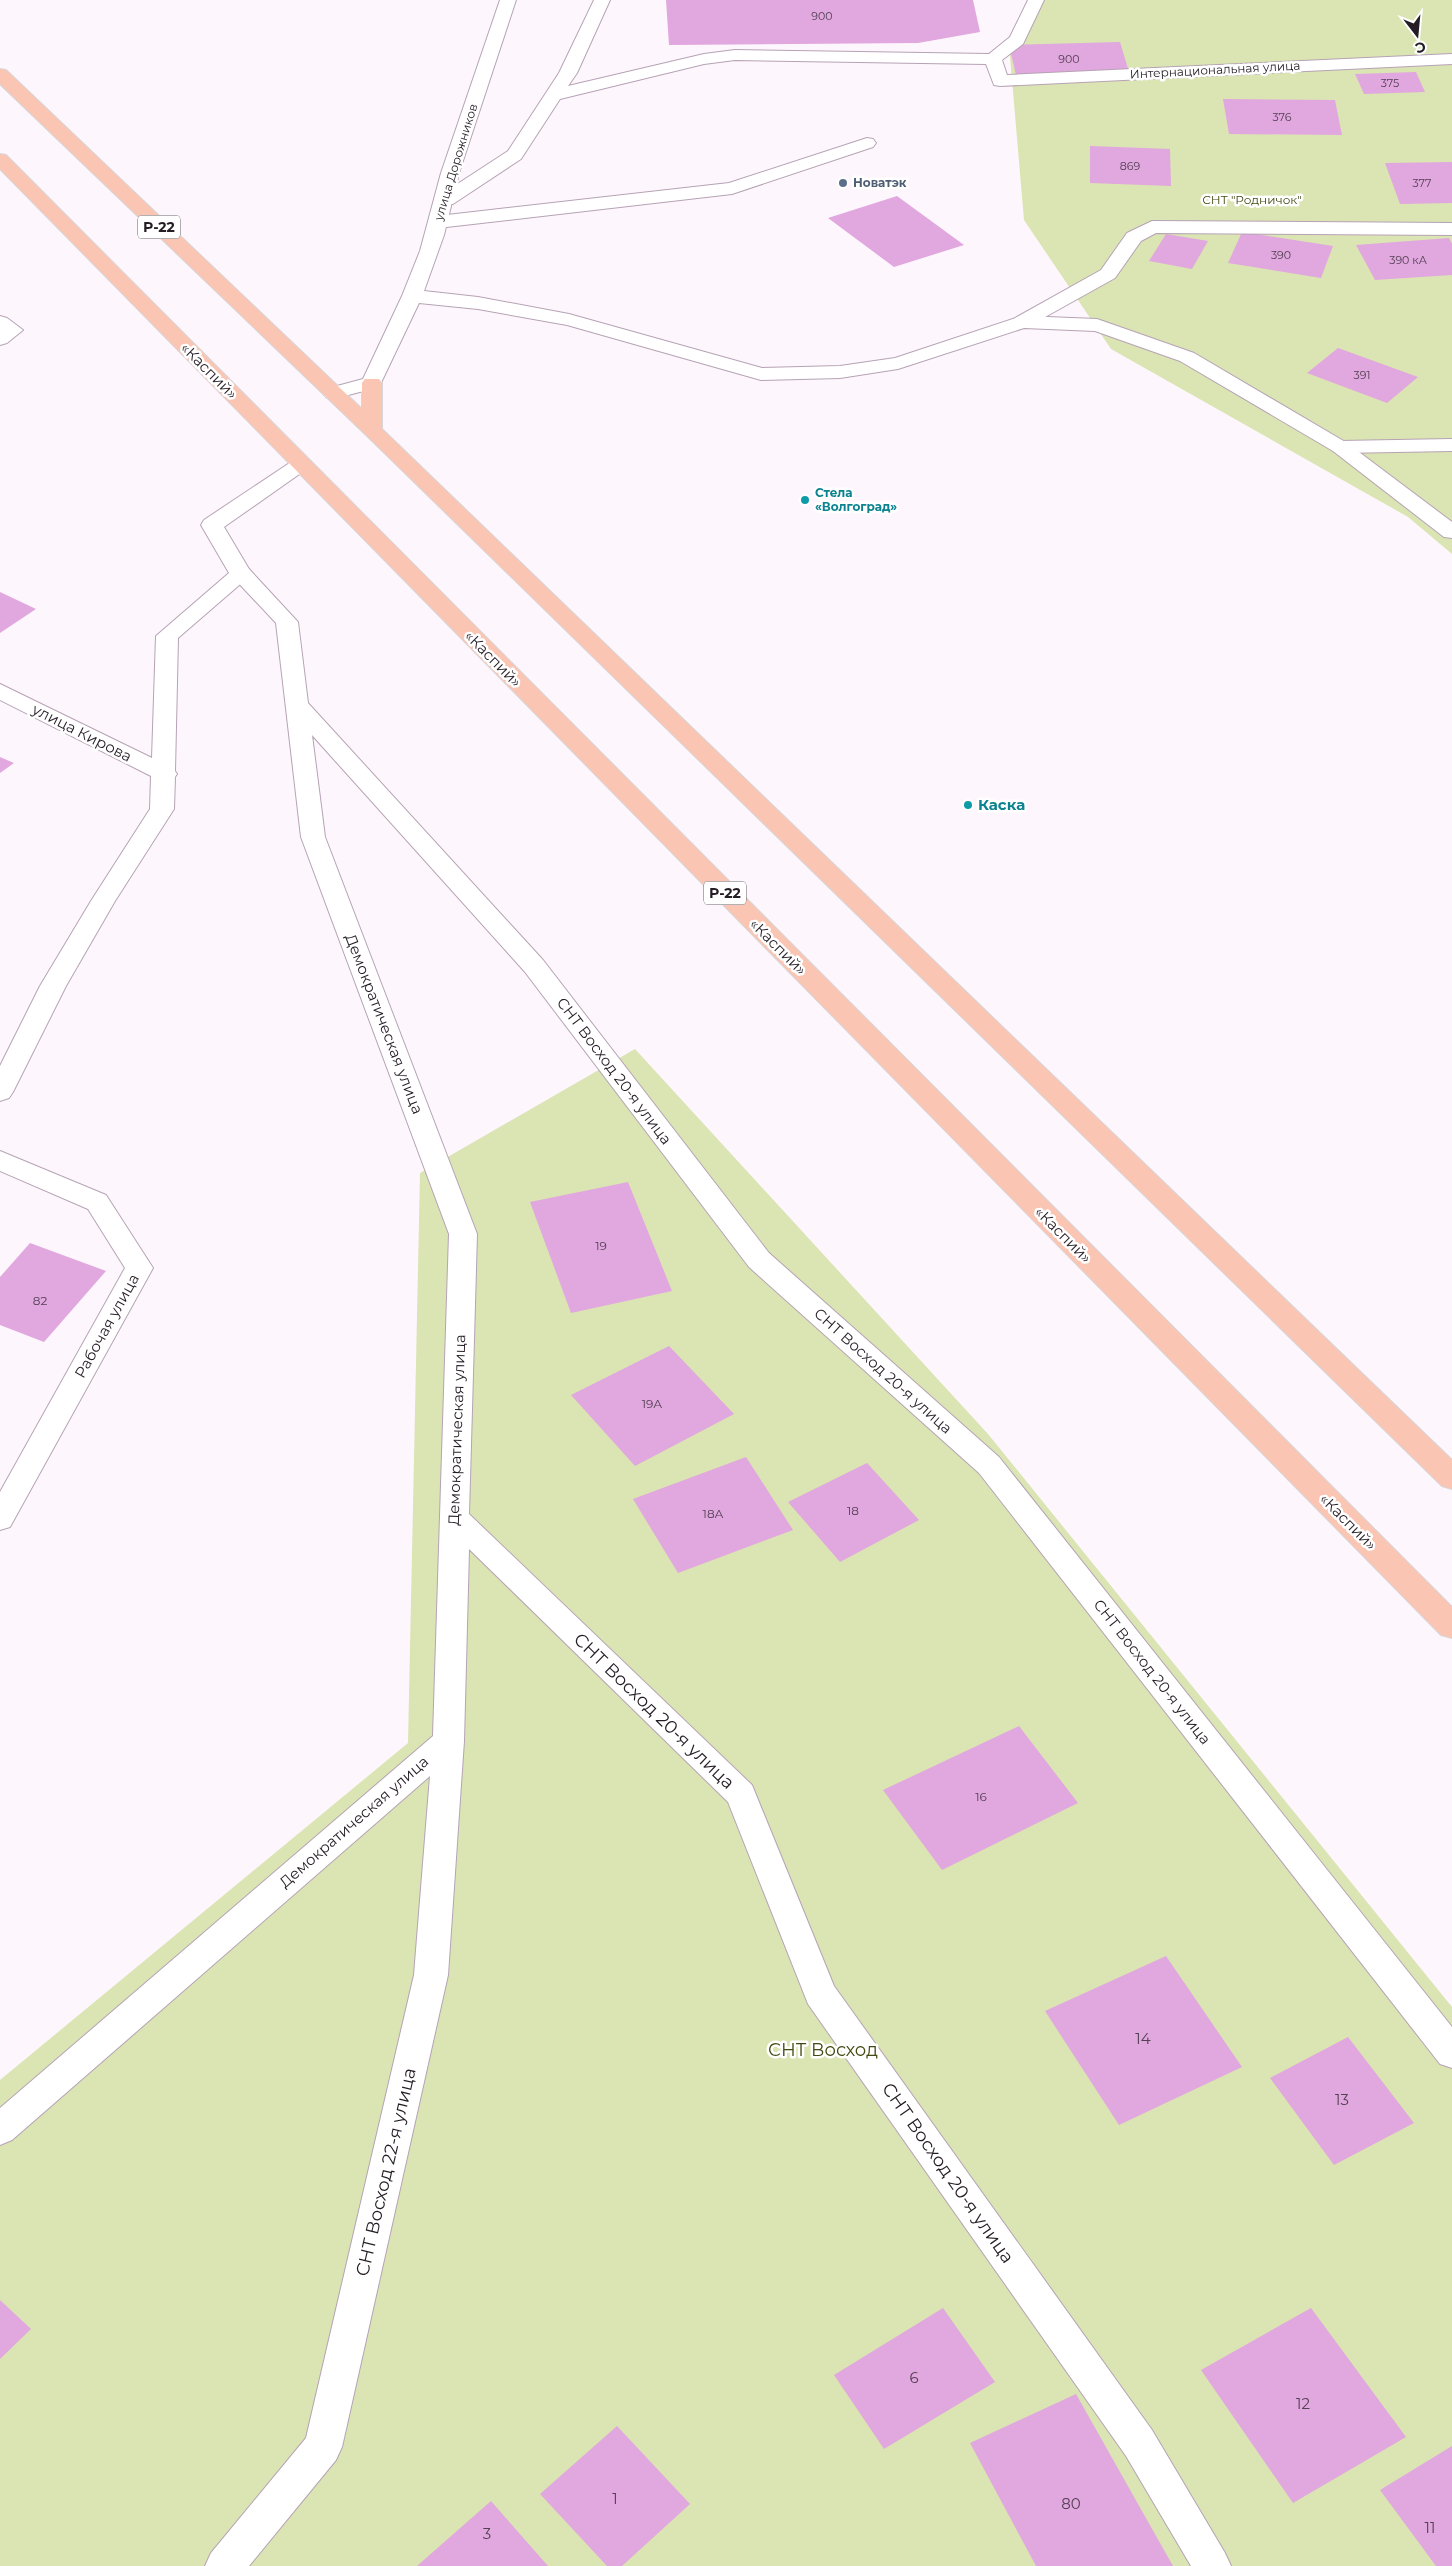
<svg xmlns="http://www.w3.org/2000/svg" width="1452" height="2566" font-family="Montserrat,sans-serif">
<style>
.green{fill:#dbe4b3}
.building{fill:#e1a7df}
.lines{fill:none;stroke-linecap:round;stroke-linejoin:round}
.lane-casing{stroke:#b6a3b5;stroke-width:2}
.street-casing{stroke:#b6a3b5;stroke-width:2}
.highway-casing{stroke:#d8d6d8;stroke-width:2}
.lane{fill:#fff;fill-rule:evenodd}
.street{fill:#fff;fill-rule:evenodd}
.highway{fill:#fac5b2;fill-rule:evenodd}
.service-dot{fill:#5c6f8a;stroke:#fff;stroke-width:2}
.culture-dot{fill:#0f9aa8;stroke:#fff;stroke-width:2}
.labels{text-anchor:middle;stroke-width:5;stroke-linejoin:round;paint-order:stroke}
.far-number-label{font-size:11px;fill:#534053}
.far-street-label{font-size:12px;fill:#241d24;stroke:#fff}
.far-service-label{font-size:12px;font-weight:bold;fill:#4e5e75;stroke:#fff;text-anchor:start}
.far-park-label{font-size:12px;fill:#434a12;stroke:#fff}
.far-culture-label{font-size:12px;font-weight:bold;fill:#0d838f;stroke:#fff;text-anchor:start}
.number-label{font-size:12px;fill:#534053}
.shield{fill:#fff;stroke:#666166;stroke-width:1}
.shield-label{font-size:14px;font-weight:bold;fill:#241d24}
.street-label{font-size:15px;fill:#241d24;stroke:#fff}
.culture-label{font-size:15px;font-weight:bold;fill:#0d838f;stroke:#fff;text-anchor:start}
.near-number-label{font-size:15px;fill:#534053}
.near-street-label{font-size:18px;fill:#241d24;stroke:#fff}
.near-park-label{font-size:18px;fill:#434a12;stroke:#fff}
</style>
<rect width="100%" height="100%" fill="#fef6fd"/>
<!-- green -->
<path class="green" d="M1034 0H1452V554L1408 517 1111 349 1024 220 1009 45Z
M635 1049 988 1434 1452 2007V2566H0V2080L408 1743 420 1173Z"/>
<!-- building -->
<path class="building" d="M666 0H973L980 32 918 43 669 45Z
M1120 42 1129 72 1016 75 1009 45Z
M1416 72 1425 92 1364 94 1355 74Z
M1223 99 1335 100 1342 135 1229 134Z
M1090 146 1170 149 1171 186 1090 183Z
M1452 162V203L1400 204 1385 163Z
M897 196 964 245 894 267 828 218Z
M1242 232 1333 246 1321 278 1228 263Z
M1166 234 1208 241 1192 269 1149 261Z
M1449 238 1452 244V275L1375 280 1356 245Z
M1338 348 1418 377 1387 403 1307 373Z
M0 592 36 609 0 633Z
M0 757 14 763 0 773Z
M628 1182 672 1291 571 1313 530 1202Z
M30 1243 106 1271 44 1342 0 1325V1277Z
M669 1346 734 1414 635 1466 571 1395Z
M746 1457 793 1530 678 1573 633 1499Z
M867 1463 919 1520 840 1562 788 1502Z
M1019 1726 1078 1803 942 1870 883 1790Z
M1166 1956 1242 2067 1119 2125 1045 2011Z
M1348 2037 1414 2123 1334 2165 1270 2078Z
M0 2300 31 2329 0 2359Z
M943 2308 995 2382 884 2449 834 2375Z
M1311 2308 1406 2437 1293 2503 1201 2370Z
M1076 2394 1173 2566H1036L970 2443Z
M617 2426 690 2504 622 2566H607L540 2494Z
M1452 2446V2566H1436L1380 2490Z
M491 2501 548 2566H417Z"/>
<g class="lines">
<defs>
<path id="lane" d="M594 0H610L577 73 568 86 704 54 735 50 989 54 1010 37 1028 0H1044L1023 44 1002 60 1007 75 1452 54V64L1000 86 994 85 986 64 735 60 704 64 560 99 521 159 453 204H439L437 200 439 196 508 151 559 73Z
M867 138 873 139 876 143 873 147 732 194 438 228 431 226 429 222 431 218 438 216 729 183Z
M1152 221 1452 223V235L1156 233 1141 241 1115 278 1029 326H1015L1012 322 1015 318 1101 270 1127 233Z
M1452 439V451L1340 453 1333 451 1330 447 1333 443 1340 441Z
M241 568 249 569 298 622 308 703 543 960 769 1253 999 1457 1452 2027V2068L1440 2064 979 1473 749 1267 525 972 312 735 325 837 477 1234 469 1514 752 1785 834 1986 1152 2430 1225 2553 1231 2566H1191L1126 2456 808 2004 728 1802 469 1549 464 1741 448 1975 342 2447 336 2460 249 2566H205L211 2553 306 2438 414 1975 430 1776 12 2140 0 2145V2108L433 1736 449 1234 301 837 276 623 230 574 233 569Z"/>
<path id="street" d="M500 0H516L459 173 444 235 424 291 478 297 569 314 762 368 840 366 895 358 1022 316 1097 319 1194 353 1347 443 1452 522V538L1444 537 1333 451 1180 361 1095 331 1024 328 898 369 840 378 761 380 567 325 478 309 419 303 379 387 333 399 326 397 323 393 326 389 363 379 402 296 420 251 441 173Z
M0 316 7 318 23 330 7 343 0 345Z
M301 458 308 460 311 464 308 468 224 527 252 574 178 638 175 771 177 774 175 777 174 809 115 901 66 986 13 1092 9 1098 0 1101V1066L40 986 91 901 150 809 151 776 0 700V684L152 758 156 636 229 573 201 525 204 520 294 460Z
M0 1151 106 1195 153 1268 10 1527 0 1530V1492L125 1268 88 1209 0 1171Z"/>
<path id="highway" d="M0 69 6 70 362 409V383L365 379H379L382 383V429L1452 1460V1489L1442 1486 365 434 0 84Z
M0 154 6 155 1452 1607V1638L1441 1635 0 169Z"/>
</defs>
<!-- lane casing -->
<use href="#lane" class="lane-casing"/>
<!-- street casing -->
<use href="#street" class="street-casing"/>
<!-- highway casing -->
<use href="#highway" class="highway-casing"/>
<!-- lane -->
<use href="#lane" class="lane"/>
<!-- street -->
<use href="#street" class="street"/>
<!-- highway -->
<use href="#highway" class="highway"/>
</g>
<!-- markers -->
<circle class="service-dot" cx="843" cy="183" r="5"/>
<g class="culture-dot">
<circle cx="805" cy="500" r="5"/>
<circle cx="968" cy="805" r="5"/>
</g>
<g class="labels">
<!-- far-number labels -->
<g class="far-number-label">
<text x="822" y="20">900</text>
<text x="1069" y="63">900</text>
<text x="1390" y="87">375</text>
<text x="1282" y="121">376</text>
<text x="1130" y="170">869</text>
<text x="1422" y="187">377</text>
<text x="1281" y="259">390</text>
<text x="1408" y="264">390 кА</text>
<text x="1362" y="379">391</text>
</g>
<!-- far-street labels -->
<g class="far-street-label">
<text transform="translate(1215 70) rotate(-3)" y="4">Интернациональная улица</text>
<text transform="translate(456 162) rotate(-73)" y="4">улица Дорожников</text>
</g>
<!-- far-service labels -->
<g class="far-service-label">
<text x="853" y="187">Новатэк</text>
</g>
<!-- far-park labels -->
<g class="far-park-label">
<text x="1252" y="204">СНТ "Родничок"</text>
</g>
<!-- far-culture labels -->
<g class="far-culture-label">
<text x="815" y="497">Стела<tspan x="815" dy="14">«Волгоград»</tspan></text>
</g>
<!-- number labels -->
<g class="number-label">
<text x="601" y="1250">19</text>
<text x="40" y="1305">82</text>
<text x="652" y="1408">19А</text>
<text x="853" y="1515">18</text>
<text x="713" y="1518">18А</text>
<text x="981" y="1801">16</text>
</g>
<!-- shield labels -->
<g class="shield">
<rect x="138" y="215.5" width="42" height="23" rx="4"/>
<rect x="704" y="881.5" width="42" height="23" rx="4"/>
</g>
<g class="shield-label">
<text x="159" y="232">Р-22</text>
<text x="725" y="898">Р-22</text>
</g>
<!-- street labels -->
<g class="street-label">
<text transform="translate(209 371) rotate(45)" y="5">«Каспий»</text>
<text transform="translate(493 659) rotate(45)" y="5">«Каспий»</text>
<text transform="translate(82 733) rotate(27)" y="5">улица Кирова</text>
<text transform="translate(778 947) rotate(45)" y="5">«Каспий»</text>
<text transform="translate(384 1024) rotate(69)" y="5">Демократическая улица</text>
<text transform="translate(614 1071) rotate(53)" y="5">СНТ Восход 20-я улица</text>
<text transform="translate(1063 1235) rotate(45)" y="5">«Каспий»</text>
<text transform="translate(107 1326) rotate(-61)" y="5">Рабочая улица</text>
<text transform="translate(883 1371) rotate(42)" y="5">СНТ Восход 20-я улица</text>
<text transform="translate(457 1430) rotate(-88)" y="5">Демократическая улица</text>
<text transform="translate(1348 1522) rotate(45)" y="5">«Каспий»</text>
<text transform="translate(1152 1672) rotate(52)" y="5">СНТ Восход 20-я улица</text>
<text transform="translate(354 1822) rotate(-41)" y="5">Демократическая улица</text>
</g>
<!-- culture labels -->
<g class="culture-label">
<text x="978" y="810">Каска</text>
</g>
<!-- near-number labels -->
<g class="near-number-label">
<text x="1143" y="2044">14</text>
<text x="1342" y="2105">13</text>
<text x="914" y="2383">6</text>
<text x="1303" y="2409">12</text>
<text x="615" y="2504">1</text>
<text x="1071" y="2509">80</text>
<text x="1430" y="2533">11</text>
<text x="487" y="2539">3</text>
</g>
<!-- near-street labels -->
<g class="near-street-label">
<text transform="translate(654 1711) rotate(44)" y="6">СНТ Восход 20-я улица</text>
<text transform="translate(386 2172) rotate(-77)" y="6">СНТ Восход 22-я улица</text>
<text transform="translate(948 2173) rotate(55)" y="6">СНТ Восход 20-я улица</text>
</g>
<!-- near-park labels -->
<g class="near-park-label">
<text x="823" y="2056">СНТ Восход</text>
</g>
</g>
<!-- north arrow -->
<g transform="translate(1417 35) rotate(164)" stroke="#ffffff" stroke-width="4" paint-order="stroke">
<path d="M0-4L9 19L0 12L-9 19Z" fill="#241d24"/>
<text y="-8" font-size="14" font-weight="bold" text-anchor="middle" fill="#241d24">С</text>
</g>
</svg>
